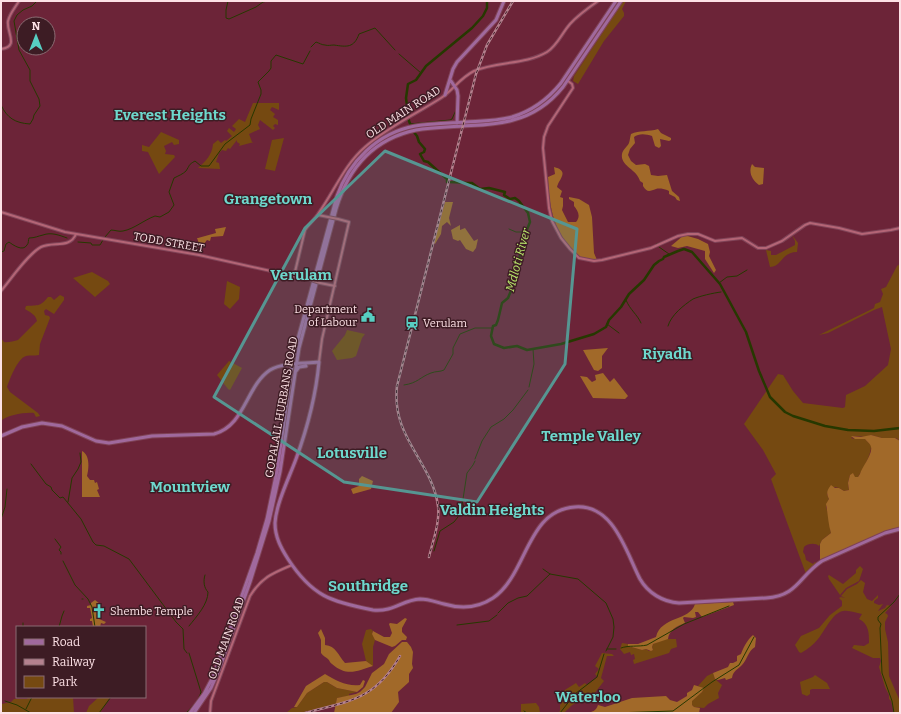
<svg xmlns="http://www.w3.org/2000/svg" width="901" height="714" font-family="Bitter,serif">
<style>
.green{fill:#754911}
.forest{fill:#a16929}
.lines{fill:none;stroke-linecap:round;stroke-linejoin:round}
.stream{stroke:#263800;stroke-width:1}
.river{stroke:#263800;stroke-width:2.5}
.minor-casing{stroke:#7f4357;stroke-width:4}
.major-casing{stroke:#7f4357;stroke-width:5}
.minor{stroke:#b46576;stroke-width:2}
.major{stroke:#a0699d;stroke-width:3}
.rail-casing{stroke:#b4818e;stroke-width:2.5}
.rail{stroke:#3d1c24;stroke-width:1;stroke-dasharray:3;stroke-linecap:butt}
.minor-bridge-casing{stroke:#7f4357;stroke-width:4;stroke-linecap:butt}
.minor-bridge{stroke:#b46576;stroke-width:2}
.marked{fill:#569692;fill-opacity:0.2;stroke:#569692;stroke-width:3;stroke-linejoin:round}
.labels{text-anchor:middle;stroke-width:3;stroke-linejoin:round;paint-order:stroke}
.street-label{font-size:11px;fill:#fde1e6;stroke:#3d1c24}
.poi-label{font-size:11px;fill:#fde1e6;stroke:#3d1c24;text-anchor:start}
.water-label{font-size:12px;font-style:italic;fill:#bbea6c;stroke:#3d1c24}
.district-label{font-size:15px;font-weight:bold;fill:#6ed8cd;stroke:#3d1c24}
</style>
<rect width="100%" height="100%" fill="#6c2438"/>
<!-- green -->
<path class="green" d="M623 1H626L622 9 624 13V16L604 41 578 84 573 81 574 76Z
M253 103H279V110L272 107 270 110 275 114 273 117 278 120V125L275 124 273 126 275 128 273 130 260 120 258 125 260 129 249 134 252 142H254L239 146 240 144 237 142V140L230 149 228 148 226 151 222 150 219 153 216 162 219 163 220 169 198 168C206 161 212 155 213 144L218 140 221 143 225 140 226 141 232 136 227 131 229 128 234 132 236 129 232 126 239 119 245 122Z
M161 132 179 140V144L174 145 172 142 164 146 166 151 165 154 174 155 175 157 159 174 148 152 142 151V145L149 147Z
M284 138 275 171 265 169 272 140Z
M792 235 798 243 797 252C781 252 782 267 770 267L766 250 771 251V255H776L795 245V241Z
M900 264V441L896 438H882L871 435 866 437 854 436 851 438 855 439H865L871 445C872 453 863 470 858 477H854V474L850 475 848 483 849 490 844 491 839 488 834 487 827 494 829 499 826 507 828 513 831 533 822 540 819 546C816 543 808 543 804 547L803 552 805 555 806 560 813 564 815 562 816 563 806 574 771 479 776 474 763 450 744 424 778 374 783 375 793 391 803 403 843 408 845 407 846 395 865 386 888 365 891 349 882 307 874 310 828 333 819 335 874 308 875 304 880 302 883 294 881 289 886 287 897 266Z
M92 272 108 281 110 284 95 297 73 278Z
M227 281 240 287 239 299 230 309 224 304Z
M60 295 64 297V300L54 314 46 309 44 311 45 315 49 316 50 318 40 344 39 355C34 356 30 355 26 356 17 359 10 379 7 387L10 392 38 413 40 416 36 417 34 413C25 412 7 415 1 421V338L4 342C7 343 14 341 18 340L37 321C36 315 30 312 25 309L26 306C38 305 40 307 48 297H51L54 300Z
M347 330 365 334 362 338 356 356 352 358 337 360 332 351 345 335Z
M229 361 242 368 230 390 228 389 217 375Z
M860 566 863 569 859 581 846 588 840 595 829 579 828 576 829 575 843 584 856 573V570Z
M861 580 865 583 863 592 867 599 872 601 878 595V598L874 601V603L879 605 883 604 878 611 885 608 887 605 891 606 885 613 887 614 888 616 885 622V629L888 642 889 676 899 699 900 713H894L891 701 889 699V695L885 687 879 667 881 661 880 658H873L852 648 854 645 864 646 869 643C869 633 869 624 859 619L862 614C855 613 850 610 843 611 832 613 825 631 818 639 813 645 808 649 801 653L799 652 795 645 801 636 819 628 830 615 842 606V601L839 598 841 597 845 598 841 596 847 589 857 584Z
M371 629 373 631 372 633 375 640 373 647V666L366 661 362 644 366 630Z
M665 639H676L677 647 671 649 669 653 634 664 633 660 635 659 634 654 631 655 630 652 624 654 620 649 622 643 628 644V646L642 650 646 649 649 651 653 650 652 647 653 644Z
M602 653 612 654 614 656H607L601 678 604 681 587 703C574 701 573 704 564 713H558L560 711V705L563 701 560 693 576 683 579 687 585 683 587 685 598 677 595 674 599 669 595 666Z
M713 673 715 679 722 685 718 693 719 698 708 704 704 708 694 707 692 705V700L702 692 703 688 698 686 707 676Z
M815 675 827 683 830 689H812L810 690V694L807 696 802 694 800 682 813 677Z
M324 682H327L337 688 357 692 349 694V696L337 698 336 704 300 713H286L292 708 297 707 307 693Z
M28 697H73L74 713H2V704L11 702 14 699H27Z
M99 697H110L100 713H86L89 706Z
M536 703 539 707 540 713H521V704Z"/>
<!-- forest -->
<path class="forest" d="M658 129 661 133 671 138V140L669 141 660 139 661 146 659 148 655 146 652 136C646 134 639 133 634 137L635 143 630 149 628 155 631 161 636 165 645 164 649 166 651 175 658 176 667 175 672 191 679 197 680 201 677 200 675 197 669 194V191L667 190C664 189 659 188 656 189 650 191 647 193 643 186V183L640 181C637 169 620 166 622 154 623 149 627 147 629 143 630 140 630 137 631 134 639 130 649 132 658 129Z
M752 164 755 167 764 168 763 184 759 185C752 180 748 172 752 164Z
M554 167C570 171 559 179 557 187L562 191 560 197 563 198V206L562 210 568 222H576C581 216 578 211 574 206V202L569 199V197L579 199 589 205 592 217 594 253 597 260 583 258 578 256C554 233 549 209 548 177L555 174Z
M445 202H453L449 218 451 226 447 222 442 226 441 234 435 244 434 243Z
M460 225V230L465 228 474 241 478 239 476 248 473 252 466 249 460 240 458 241 453 239 451 230Z
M226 227 223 236 211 237 210 241 207 240 203 245 200 246 197 238H198L216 233 215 229Z
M684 235 698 239 708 244 710 252 709 256 716 270 714 273 705 259V251L687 246 678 248 671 246Z
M608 348 602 356V368L598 371 594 370 583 350Z
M603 373 610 382 614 378 628 396 625 399 593 398 580 376 587 377 592 382 596 380 595 375Z
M871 435 882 438H895L900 441V528L891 529 868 539 820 560V544L822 540 831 533C828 523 828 514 826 504L829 499C826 493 827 490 831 485L835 488H839L844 491 849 490 848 483 850 475 853 473 855 477H858L860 474C862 467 873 454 871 447 871 444 867 442 865 439H855L851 436 861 437Z
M82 451C90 455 89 468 87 476L90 480H94L95 483 97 482 99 489 97 490 100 497H82Z
M362 476 373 481 371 489 353 494 351 489 359 486V479Z
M95 600 100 604 97 607 99 619 106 622 104 624 101 623 100 627H93L92 621H90V619L92 618 90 608H87V606L91 605V603Z
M733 602 734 605 702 617 698 612H695L696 617 693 618 684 617 683 618 685 623C677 626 669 630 668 639L653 644 652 647 653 650 651 651 646 649 642 650 628 646V644H638L656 637C661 616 690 621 695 604Z
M405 618 407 619 402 628V632L407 637 406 640H402L395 646 392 647 375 640 372 634 373 631 384 637H390L392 633 389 624 390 623 397 624Z
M321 629 325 638V645C336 646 338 655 345 663L366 661 373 666C357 671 347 677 332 664 330 663 330 661 328 659 326 657 323 656 321 653V640L318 633Z
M753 635 756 638 755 647C748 651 747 660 742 665 737 670 733 671 732 678L726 680 725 678 718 680 715 679 713 673 728 667 730 663H733L737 661V656L741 654C743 648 747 640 753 635Z
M402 642H407L411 647 413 652 412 664 413 668 409 674V682L398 692 399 702 391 713H334L337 698 356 694 360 692 365 687 372 673 384 664 389 654Z
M325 674C335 680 348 687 360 685L363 680 365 681 363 687 357 692 337 688 327 682H324L307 693 297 707H294L306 686Z
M694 685 704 688 702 692 692 701V705L694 707 700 708 699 713H587C592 712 596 711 598 705L605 707 632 698 666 696 670 700 677 702 687 696V693L692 690Z"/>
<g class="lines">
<!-- stream -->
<path class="stream" d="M228 1 226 10V18L229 19 256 7 263 2 268 1
M311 47 316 42C319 43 322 45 325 45 328 46 331 45 334 45 347 47 354 48 359 34L375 28 395 50
M399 54 421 73
M1 105C7 118 15 123 30 124L33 119 34 115 40 106 39 99 30 81V70L19 50 14 21 17 15 23 10 32 6 37 1
M410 124 450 120 452 119 456 110
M509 229 516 232H526
M105 237 111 230C115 230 119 232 123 231 134 229 144 220 155 216L160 217 169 212 174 205 169 192 174 178C178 176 183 174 186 171 190 165 188 165 195 161L201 166H209L225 144 250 125 251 119 261 94V90L258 82 269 71 271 68V61L276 55 303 64 310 51
M78 242 91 243 92 245H100L103 240
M657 245 656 244 663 242
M659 247 669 254
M1 252 4 251 6 244 9 242C13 245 23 252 27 245 29 243 28 240 29 238 35 238 38 236 43 235 51 232 59 235 67 238
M719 283 727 277 737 276 747 270
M626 300C630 310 637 314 641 323
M607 324 619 333
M668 326C671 315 684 305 693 299 700 296 713 293 721 292
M404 385C418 383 420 377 431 373 436 371 440 372 444 370L453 354V348L460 334 475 328H493
M529 387 534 364 533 349
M475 459 482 441 491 427 504 419 513 410 528 390
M31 464 46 484 51 487 52 490 60 498 63 497 81 519 93 542 96 545 104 546 129 559 176 622 183 629 184 649 187 653
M463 499 467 473 473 465 475 461
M68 502 72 478 78 469 81 462 80 453
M460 516 464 508 462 501
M1 519 5 507 7 489
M55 539 61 547 59 550 61 552V554
M434 551 440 531 454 522 458 517
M63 561 75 585 88 599 92 607 95 627
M543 569 550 574 578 579 606 603 613 619 614 627 613 637 606 651
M82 599H83
M498 613 508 603 518 598 527 596 550 574
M23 623V627
M457 625 489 621 497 615
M189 626C197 616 208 604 208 592 204 588 203 581 205 575
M59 627 62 616 64 611
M621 648C629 645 638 647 647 645L684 624 729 606
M607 649H616
M5 701 17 705 31 713
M26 709 32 697
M524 711 527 713
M99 713 111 697
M186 713C192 707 199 700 201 692L189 653
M560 713 575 694 597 677 604 654
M614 713 673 711 712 682 739 665 754 637
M894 713 892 701 882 673 880 628 881 624 878 620V617L894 602 900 594"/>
<!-- river -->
<path class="river" d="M487 1V8L483 16 472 28 426 66 416 80 408 84 406 98 409 121 413 131 417 136 419 142 425 149 424 152 420 154 424 161 428 162 447 179V182C455 182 464 183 472 183L480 189 489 188 505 192 504 195 510 199 515 198 519 201 528 213 530 222 526 232 524 248 520 255 512 288 508 298 502 303 498 320 496 325 493 326 491 336 494 344 504 348 517 346 527 350 561 344 594 334 606 327 609 320 621 307 629 294 644 280 654 265 659 261 663 259 664 257 678 251 684 249 692 252 720 284 746 332 759 371 770 397 785 412 793 416 825 426 848 430 874 431 900 428"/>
<defs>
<path id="minor" d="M1 49C20 47 6 32 8 21 10 13 15 8 19 1
M568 81 572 84 573 88 548 126 544 137 543 148 549 208 552 221 561 238 570 249 579 258 594 261 602 260 651 248 678 236 688 234H698L715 241 742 238 758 248H766L782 241 805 225 810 223 839 228 862 234 891 230 900 228
M1 212 65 232 199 255 311 280
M318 215 328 217
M294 276 305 230C309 224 314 220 318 214 334 192 344 165 365 147 388 127 416 114 441 98 453 90 460 78 474 71 497 61 525 65 547 52 557 46 562 33 570 24 578 15 588 8 598 1
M320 283 335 286
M1 291C11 279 28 254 41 247 53 241 70 249 76 234
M319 362 322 339 349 222 338 219
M210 713 211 701 250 596C262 577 273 573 292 565"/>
<path id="major" d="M451 81 457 90 458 96 457 123
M445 95 453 69 457 62 496 20 504 1
M296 371 299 367 306 366
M1 436 22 427 42 423 62 426 96 441 109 443 152 436 214 434C245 426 246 386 270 370 284 362 304 364 319 362 316 395 307 429 296 459 289 478 276 504 275 523 275 537 281 548 288 559 312 596 331 602 373 610 394 612 402 600 420 599 428 599 436 602 444 604 461 609 478 608 493 598 528 574 526 510 575 507 614 504 626 552 640 579 648 593 663 602 679 603L766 598C798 596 799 576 822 561L885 533 900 529
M190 713 204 694 213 677 257 553 267 519 277 471 292 365 296 346 337 196C349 162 377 133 415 126 431 123 449 123 466 122 481 121 497 121 512 117 532 111 548 99 561 83L616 1
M194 713 211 688 219 670 250 582 269 521 280 472 299 348 336 209C348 169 373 139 416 130 431 127 447 127 462 126 479 125 497 125 513 120 533 115 550 103 563 87L621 1"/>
</defs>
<!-- minor casing -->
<use href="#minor" class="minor-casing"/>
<!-- major casing -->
<use href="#major" class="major-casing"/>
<!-- minor -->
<use href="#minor" class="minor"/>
<!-- major -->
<use href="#major" class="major"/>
<defs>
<path id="rail" d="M429 557C433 540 440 523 438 506 432 461 391 438 397 386L476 74 487 45 513 1
M305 713C349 701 375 700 400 656"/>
</defs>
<!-- rail casing -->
<use href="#rail" class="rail-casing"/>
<!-- rail -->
<use href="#rail" class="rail"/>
<defs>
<path id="minor-bridge" d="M328 217 338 219
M311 280 320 283"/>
</defs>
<!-- minor-bridge casing -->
<use href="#minor-bridge" class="minor-bridge-casing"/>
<!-- minor-bridge -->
<use href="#minor-bridge" class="minor-bridge"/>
</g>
<!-- marked area -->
<path class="marked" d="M385 151 577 229 565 364 477 502 344 482 214 397 305 228Z"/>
<!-- icons -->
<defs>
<symbol id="civic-bare" viewBox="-9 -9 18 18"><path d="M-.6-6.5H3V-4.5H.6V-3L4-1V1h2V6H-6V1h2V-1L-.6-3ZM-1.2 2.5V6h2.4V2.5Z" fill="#57cec2" stroke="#3d1c24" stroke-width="2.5" paint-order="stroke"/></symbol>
<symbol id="station-bare" viewBox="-9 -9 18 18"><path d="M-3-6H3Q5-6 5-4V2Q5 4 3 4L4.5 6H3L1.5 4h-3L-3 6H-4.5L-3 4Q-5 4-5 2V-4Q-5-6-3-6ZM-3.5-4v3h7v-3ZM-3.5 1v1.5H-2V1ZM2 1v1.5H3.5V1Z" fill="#57cec2" stroke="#3d1c24" stroke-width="2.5" paint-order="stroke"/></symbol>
<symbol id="church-bare" viewBox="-9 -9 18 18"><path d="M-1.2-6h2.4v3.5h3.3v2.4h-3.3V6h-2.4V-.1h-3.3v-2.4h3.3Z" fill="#57cec2" stroke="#3d1c24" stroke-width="2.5" paint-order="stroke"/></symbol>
</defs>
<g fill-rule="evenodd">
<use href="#civic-bare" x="358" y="305" width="20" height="20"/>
<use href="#station-bare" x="402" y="313" width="20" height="20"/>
<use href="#church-bare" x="89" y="601" width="20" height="20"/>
</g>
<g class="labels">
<!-- street labels -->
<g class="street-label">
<text transform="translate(403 112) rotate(-33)" y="4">OLD MAIN ROAD</text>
<text transform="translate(169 242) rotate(10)" y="4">TODD STREET</text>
<text transform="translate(281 407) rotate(-80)" y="4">GOPALALL HURBANS ROAD</text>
<text transform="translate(226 638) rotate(-70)" y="4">OLD MAIN ROAD</text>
</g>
<!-- poi labels -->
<g class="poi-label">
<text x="357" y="313" text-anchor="end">Department<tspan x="357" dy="13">of Labour</tspan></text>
<text x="423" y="327">Verulam</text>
<text x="110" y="615">Shembe Temple</text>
</g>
<!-- water labels -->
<g class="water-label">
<text transform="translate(518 260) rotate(-75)" y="4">Mdloti River</text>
</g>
<!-- district labels -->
<g class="district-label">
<text x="170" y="120">Everest Heights</text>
<text x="268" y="204">Grangetown</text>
<text x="301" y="280">Verulam</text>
<text x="667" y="359">Riyadh</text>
<text x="591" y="441">Temple Valley</text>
<text x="352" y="458">Lotusville</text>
<text x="190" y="492">Mountview</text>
<text x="492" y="515">Valdin Heights</text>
<text x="368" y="591">Southridge</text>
<text x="588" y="702">Waterloo</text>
</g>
</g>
<!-- border -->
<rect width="901" height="714" fill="none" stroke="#fde1e6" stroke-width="4"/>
<!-- legend -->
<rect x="16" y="626" width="130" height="72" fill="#3d1c24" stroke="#8a6b72"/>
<rect x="24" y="639" width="20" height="6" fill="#a0699d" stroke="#8a6b72"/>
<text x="52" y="646" font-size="12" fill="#fde1e6">Road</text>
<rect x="24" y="659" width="20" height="6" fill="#b4818e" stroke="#8a6b72"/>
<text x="52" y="666" font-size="12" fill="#fde1e6">Railway</text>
<rect x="24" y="676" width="20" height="12" fill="#754911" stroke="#8a6b72"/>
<text x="52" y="686" font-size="12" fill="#fde1e6">Park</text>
<!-- north arrow -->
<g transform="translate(36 36)"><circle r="19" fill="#3d1c24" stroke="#8a6b72"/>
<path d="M0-3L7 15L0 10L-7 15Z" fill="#57cec2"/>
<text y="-6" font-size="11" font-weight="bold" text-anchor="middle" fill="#fde1e6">N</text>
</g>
</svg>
